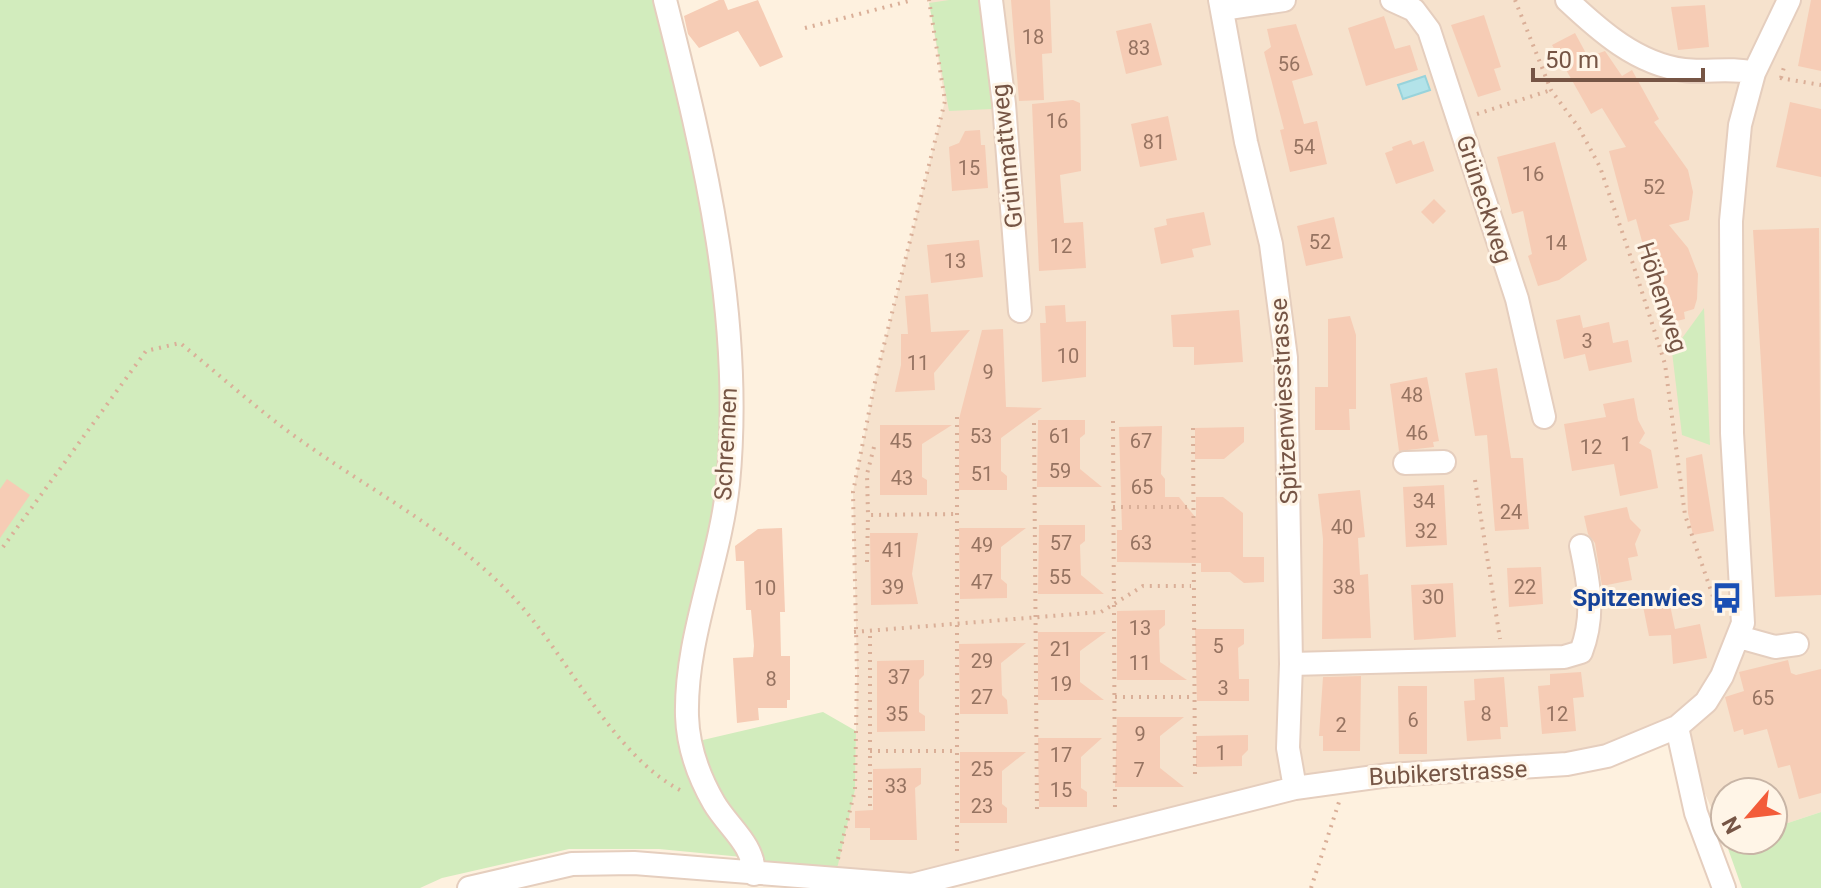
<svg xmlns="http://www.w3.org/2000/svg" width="1821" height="888" font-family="Roboto,sans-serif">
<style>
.residential{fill:#f6e2cd}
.green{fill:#d2ecbd}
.water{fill:#b3e3e9;stroke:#98d3db;stroke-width:2}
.building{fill:#f6ccb5}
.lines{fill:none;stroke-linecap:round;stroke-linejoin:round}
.minor-casing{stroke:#e5cebe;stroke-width:26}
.path{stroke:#daaf98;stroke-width:4;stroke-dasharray:2 6;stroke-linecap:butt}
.minor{stroke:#fff;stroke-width:22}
.labels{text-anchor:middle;stroke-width:6;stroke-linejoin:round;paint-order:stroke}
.number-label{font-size:20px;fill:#967361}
.street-label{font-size:24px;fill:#765545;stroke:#fff5e7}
.transit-label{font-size:24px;font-weight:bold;fill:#164399;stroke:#fff5e7;text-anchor:end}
</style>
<rect width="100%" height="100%" fill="#fef1df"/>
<!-- residential -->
<path class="residential" d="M929 0H1821V812L1773 828V792H1725V840L1677 728 1607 756 1389 775 912 885 836 881 839 850 855 790 857 673 853 492 876 377 945 101Z"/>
<!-- green -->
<path class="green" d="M0 0H660L712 223 726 437 680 717 742 857 659 849H569L442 878 420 888H0Z
M949 0H981L985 58 996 103 992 109 949 111 929 3Z
M1704 308 1710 445 1682 435 1672 352Z
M823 712 856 731 855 790 837 869 754 874 690 743Z
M1821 812V888H1742L1726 843 1773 840V828Z"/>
<!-- water -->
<path class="water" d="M1425 76 1430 90 1403 99 1398 85Z"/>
<!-- building -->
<path class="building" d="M719 0H724L728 10 758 0 783 57 760 67 738 31 699 48 688 34 684 16Z
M1011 0H1050L1052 53 1042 54 1044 100 1019 101Z
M1811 0H1821V71L1798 66Z
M1705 5 1709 47 1678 50 1671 7Z
M1484 15 1501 67 1494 69 1501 90 1478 97 1451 25Z
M1384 16 1395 49 1410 45 1418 70 1366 86 1348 28Z
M1151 23 1162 65 1126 74 1116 31Z
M1296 24 1313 75 1292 81 1304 124 1317 121 1327 164 1290 172 1280 130 1284 129 1264 52 1271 47 1267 29Z
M1575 33 1588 57 1605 51 1622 76 1632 70 1659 119 1654 122 1688 170 1693 192 1689 220 1669 225 1688 248 1698 274 1697 299 1694 309 1684 312 1685 319 1664 324 1636 219 1628 222 1609 151 1626 147 1602 108 1591 114 1552 45Z
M1073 100 1080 103 1081 171 1060 175 1064 223 1083 222 1086 268 1039 271 1032 104Z
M1790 102 1821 109V177L1776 167Z
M1168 116 1177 160 1140 167 1131 124Z
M980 130 981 145H985L988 188 952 191 949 147 959 143 965 131Z
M1411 140 1413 145 1424 141 1434 171 1396 184 1385 153 1393 150 1392 147Z
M1555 142 1587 260 1559 280 1538 286 1528 256 1532 254 1523 211 1512 214 1497 157Z
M1434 199 1446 211 1433 224 1421 212Z
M1204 212 1211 245 1192 249 1194 257 1161 264 1154 228 1167 225 1166 219Z
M1334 217 1343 258 1306 266 1297 226Z
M1819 228 1821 595 1775 597 1753 230Z
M979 240 983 277 931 283 927 245Z
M928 294 931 332 970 330 934 373 935 390 895 392 901 365V334H908L905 296Z
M1065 305 1066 322 1086 321V377L1042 382 1040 323H1046L1045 306Z
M1239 310 1243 362 1194 365V347H1173L1171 315Z
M1580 315 1583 328 1609 322 1613 343 1628 340 1632 362 1589 371 1585 354 1564 359 1556 320Z
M1350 316 1356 335V409H1349L1350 430H1315V387H1328V319Z
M1003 329 1006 407 1042 408 1001 438V471L1007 476V490H959V419L982 330Z
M1497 368 1511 458H1523L1529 529 1495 531 1487 435 1475 436 1465 373Z
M1427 377 1439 441 1433 442 1434 447 1399 451 1390 384Z
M1634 398 1638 420 1645 433 1639 443 1651 450 1658 488 1620 496 1614 464 1572 471 1564 424 1606 417 1603 404Z
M1038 420H1085V434L1080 438V469L1102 487H1037Z
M880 425H952L922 444V477L927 480V495H880Z
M1162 426 1161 474 1165 479V497H1179L1196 518V497H1223L1243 513V557H1264V582L1244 583 1230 572H1201V563L1117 562V530H1122L1119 427Z
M1244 427V442L1224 459H1195V428Z
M1702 454 1714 531 1693 535 1688 513 1686 458Z
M7 479 30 495 0 538V489Z
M1444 485 1447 545 1406 547 1403 487Z
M1360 490 1365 537 1358 538 1360 575 1368 574 1371 638 1322 639 1323 539 1318 494Z
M1627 507 1630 519 1641 530 1635 544 1638 556 1628 558 1632 580 1602 586 1595 543 1588 534 1584 516Z
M1039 525H1085V541L1080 545 1081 575 1104 594H1038Z
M782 528 785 612H780L781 656H790V700H787V708H758L759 720 737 723 733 658 753 657 754 646 751 610H746L744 561H736L735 546 758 529Z
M959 528H1026L1001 547V579L1007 584V598L960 599Z
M870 533H918L912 574 918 604 871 605Z
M1541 567 1543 604 1509 607 1507 568Z
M1453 583 1456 637 1414 640 1411 585Z
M1669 600 1675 629 1700 624 1707 658 1673 664 1671 635 1649 636 1643 606Z
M1165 610V625L1159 630 1160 662 1187 680H1117V611Z
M1195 629H1244V644L1238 648 1239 679H1249V701H1197Z
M1038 632H1106L1080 651V682L1104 700H1038Z
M1026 643 1001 663 1002 695 1007 700 1008 714H960L959 644Z
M924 660V675L919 680V712L925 716V731L877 732V661Z
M1788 660 1791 673 1796 675 1821 669V793L1799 799 1790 765 1778 768 1767 729 1744 735 1743 729 1734 732 1725 697 1744 691 1739 672Z
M1581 672 1584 697 1573 698 1576 731 1542 734 1538 686 1550 685V674Z
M1361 676 1360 751H1323V736H1319L1323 677Z
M1504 677 1508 727H1500L1501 739 1467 741 1464 701 1475 700 1474 679Z
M1398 686H1427V754H1399Z
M1117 717H1184L1160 736V768L1184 787H1115Z
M1248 735V750L1242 756V766L1196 767V736Z
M1038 738H1102L1081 757V788L1087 792V807H1039Z
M960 752H1026L1002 771V804L1007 808V823H960Z
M921 768V784L915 788 917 840H870V828H855V811L873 810V769Z"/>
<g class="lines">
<defs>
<path id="minor" d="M665 0C705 158 744 320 728 484 720 561 685 638 687 716 688 746 699 777 714 803 728 827 754 844 754 874
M991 0 1004 104 1020 311
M1220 0 1246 142 1271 244 1286 358 1291 664 1288 748 1295 788
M1392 0 1414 10 1429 30 1517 299 1544 417
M1567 0C1600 31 1637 64 1684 70 1708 73 1730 67 1754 73
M1222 9 1284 0
M1405 463 1444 462
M1739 637 1775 647 1797 644
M1291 664 1564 657 1581 652C1595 616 1589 583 1581 546
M1677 727 1696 813 1724 888
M469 888 572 864 634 863 912 885 1295 788 1389 775 1567 764 1607 756 1677 727 1706 702 1722 676 1743 623 1732 433 1731 221 1740 125 1754 73 1789 0"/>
</defs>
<!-- minor casing -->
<use href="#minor" class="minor-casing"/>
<!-- path -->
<path class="path" d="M1515 0 1551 90 1579 128 1600 167 1633 264 1665 364 1685 515 1718 611
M805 28 913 0
M1780 78 1821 85
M1781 78 1784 67
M1477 114 1551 90
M1113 421 1115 813
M1034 423 1037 811
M1193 428 1195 779
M874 447 867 474 868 515 958 514
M1475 480 1500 639
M1113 507H1192
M3 547 146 351 180 343C221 376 260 412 303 442 373 492 453 533 512 596 566 652 612 756 682 791
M867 562 868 515
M854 632 1101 612 1143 586H1191
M1115 697H1193
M870 751H957
M870 806V631
M957 851V417
M838 859 855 790 857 673 853 492 876 377 945 101 929 0
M1311 888 1339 802"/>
<!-- minor -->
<use href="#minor" class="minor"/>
</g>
<!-- icons -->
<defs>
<symbol id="bus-bare" viewBox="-9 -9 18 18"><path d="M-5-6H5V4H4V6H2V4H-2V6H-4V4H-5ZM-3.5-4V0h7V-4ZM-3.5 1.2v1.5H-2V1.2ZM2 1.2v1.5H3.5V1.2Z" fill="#1a4fb4" stroke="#fff5e7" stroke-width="2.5" paint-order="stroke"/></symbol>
</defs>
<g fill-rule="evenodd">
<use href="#bus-bare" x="1705" y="576" width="44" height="44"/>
</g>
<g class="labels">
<!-- number labels -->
<g class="number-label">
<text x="1033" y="44">18</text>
<text x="1139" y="55">83</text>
<text x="1289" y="71">56</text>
<text x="1057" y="128">16</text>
<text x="1154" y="149">81</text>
<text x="1304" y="154">54</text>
<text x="969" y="175">15</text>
<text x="1533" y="181">16</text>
<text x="1654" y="194">52</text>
<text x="1320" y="249">52</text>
<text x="1556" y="250">14</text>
<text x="1061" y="253">12</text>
<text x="955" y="268">13</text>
<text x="1587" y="348">3</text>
<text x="1068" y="363">10</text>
<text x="918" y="370">11</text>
<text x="988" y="379">9</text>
<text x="1412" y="402">48</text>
<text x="1417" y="440">46</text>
<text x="981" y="443">53</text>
<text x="1060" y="443">61</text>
<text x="901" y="448">45</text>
<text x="1141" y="448">67</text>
<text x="1626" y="451">1</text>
<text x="1591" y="454">12</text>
<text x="1060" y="478">59</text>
<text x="982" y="481">51</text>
<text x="902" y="485">43</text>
<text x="1142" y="494">65</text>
<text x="1424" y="508">34</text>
<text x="1511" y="519">24</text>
<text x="1342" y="534">40</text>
<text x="1426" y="538">32</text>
<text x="1061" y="550">57</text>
<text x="1141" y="550">63</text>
<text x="982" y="552">49</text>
<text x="893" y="557">41</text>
<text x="1060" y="584">55</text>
<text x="982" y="589">47</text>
<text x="893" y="594">39</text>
<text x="1344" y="594">38</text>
<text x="1525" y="594">22</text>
<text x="765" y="595">10</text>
<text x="1433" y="604">30</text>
<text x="1140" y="635">13</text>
<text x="1218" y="653">5</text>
<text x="1061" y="656">21</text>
<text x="982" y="668">29</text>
<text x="1140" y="670">11</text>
<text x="899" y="684">37</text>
<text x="771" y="686">8</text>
<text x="1061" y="691">19</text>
<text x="1223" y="695">3</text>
<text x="982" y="704">27</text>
<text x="1763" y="705">65</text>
<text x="897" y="721">35</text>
<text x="1486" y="721">8</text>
<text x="1557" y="721">12</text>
<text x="1413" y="727">6</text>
<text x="1341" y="732">2</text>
<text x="1140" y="741">9</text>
<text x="1221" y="760">1</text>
<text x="1061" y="762">17</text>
<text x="982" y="776">25</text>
<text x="1139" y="777">7</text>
<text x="896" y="793">33</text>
<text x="1061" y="797">15</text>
<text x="982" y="813">23</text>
</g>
<!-- street labels -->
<g class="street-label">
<text transform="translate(1007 156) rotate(-96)" y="8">Grünmattweg</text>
<text transform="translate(1484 199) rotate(72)" y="8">Grüneckweg</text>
<text transform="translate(1662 297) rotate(72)" y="8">Höhenweg</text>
<text transform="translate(1284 401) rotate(-93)" y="8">Spitzenwiesstrasse</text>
<text transform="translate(726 444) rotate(-87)" y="8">Schrennen</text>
<text transform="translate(1448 773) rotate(-3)" y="8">Bubikerstrasse</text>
</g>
<!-- transit labels -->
<g class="transit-label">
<text x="1703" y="606">Spitzenwies</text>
</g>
</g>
<!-- north arrow -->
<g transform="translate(1749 816) rotate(242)"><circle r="38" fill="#fff5e7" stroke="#c8b5a6" stroke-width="2"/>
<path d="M0-6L14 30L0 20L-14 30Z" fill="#f35c3a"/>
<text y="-12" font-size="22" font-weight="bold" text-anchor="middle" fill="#765545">N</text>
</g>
<!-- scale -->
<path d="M1533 68v12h170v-12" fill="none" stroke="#765545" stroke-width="4"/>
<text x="1545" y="68" font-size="24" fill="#765545" stroke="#fff5e7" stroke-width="6" paint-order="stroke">50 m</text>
</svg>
